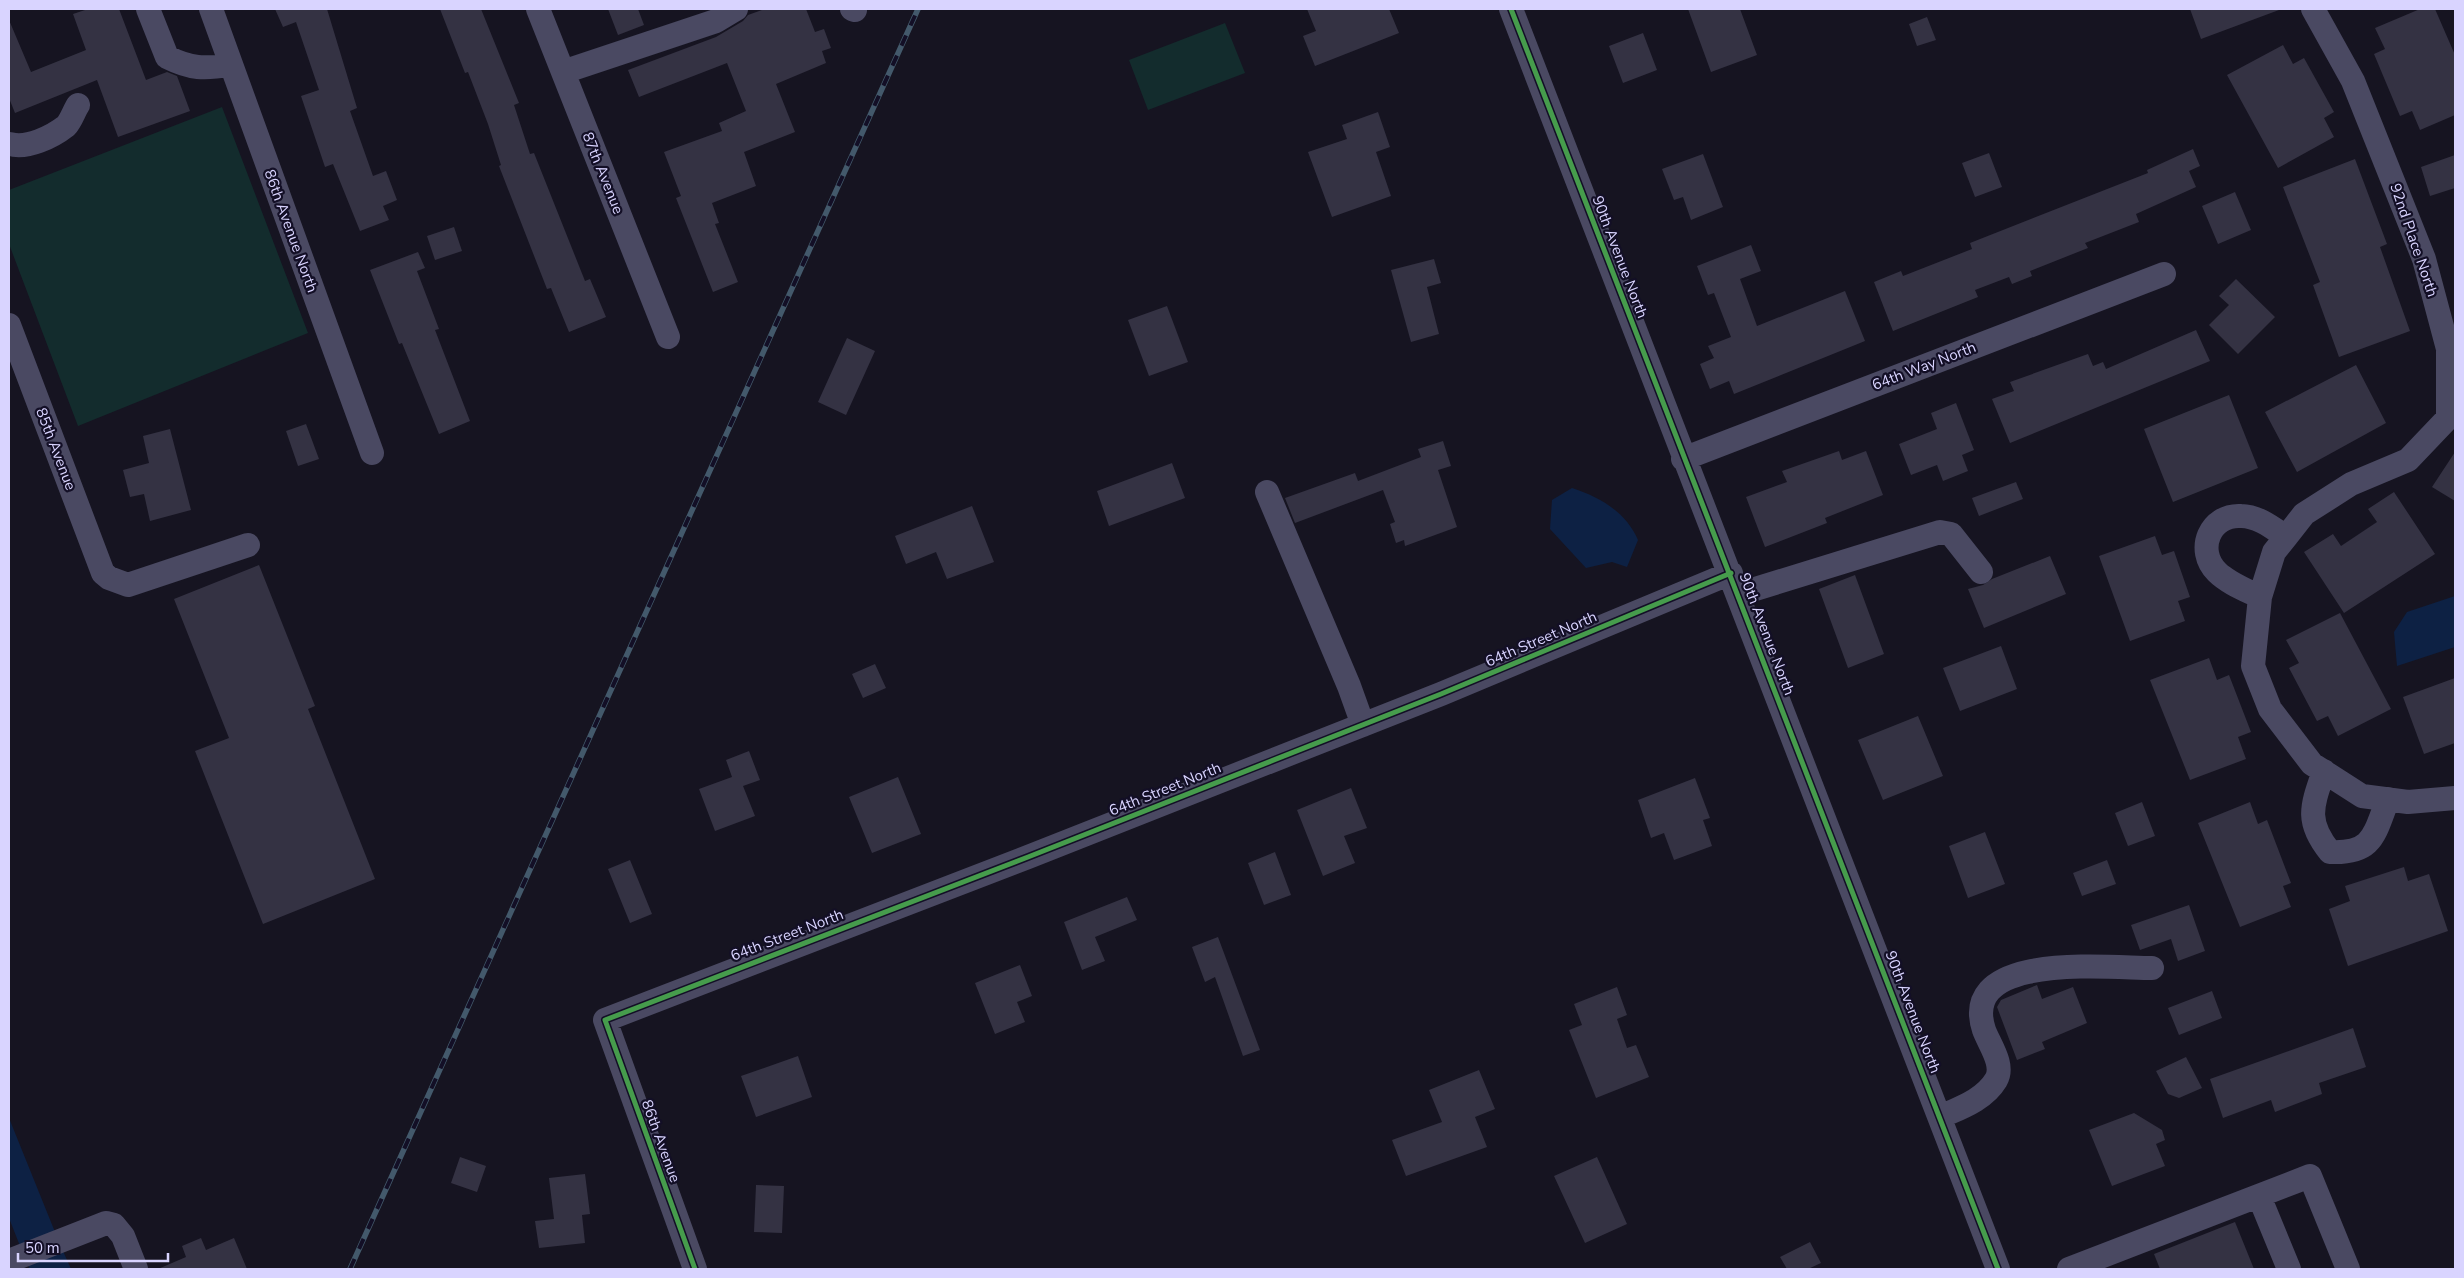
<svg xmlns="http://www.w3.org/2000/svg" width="2464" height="1278" font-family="'Nunito Sans',sans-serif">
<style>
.green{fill:#132c2d}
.water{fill:#0d2144}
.building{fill:#343243}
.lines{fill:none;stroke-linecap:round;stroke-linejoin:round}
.minor{stroke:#4a4962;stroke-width:24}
.rail-casing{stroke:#43596b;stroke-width:5.5}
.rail{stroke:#130f26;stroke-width:4;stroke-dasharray:11;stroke-linecap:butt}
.cycleway-casing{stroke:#130f26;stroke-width:8}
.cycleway{stroke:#469c4c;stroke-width:5}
.labels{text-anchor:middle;stroke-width:4.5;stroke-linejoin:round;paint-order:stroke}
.street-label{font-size:15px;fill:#d9d4ff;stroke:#130f26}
</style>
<rect width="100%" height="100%" fill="#161421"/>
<!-- green -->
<path class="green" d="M1225 23 1245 73 1148 110 1129 60Z
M222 107 308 333 78 426 9 244V190Z"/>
<!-- water -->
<path class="water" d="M1572 488C1600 497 1626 512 1638 540L1627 567 1612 562 1586 568 1550 529 1552 500Z
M2455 596V647L2397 666 2394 632 2407 612Z
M9 1118 55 1232 20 1246 9 1218Z
M63 1251 71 1269H30L28 1265Z"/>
<!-- building -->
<path class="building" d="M88 9H119L146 80 167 72 177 76 190 111 118 137 97 80 15 113 9 98V20L31 72 86 50 73 14Z
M275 9H327L357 108 350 111 373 176 386 171 397 200 383 206 389 220 360 231 333 164 325 167 301 96 319 90 296 22 283 27Z
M440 9H481L519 103 514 105 530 154 534 153 585 281 590 279 606 317 569 332 551 288 547 289 499 166 501 165 488 124 468 72 465 73Z
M608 9H638L644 25 618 35Z
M765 9H806L815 32 824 29 831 48 822 51 826 63 776 84 795 132 744 152 756 186 712 203 719 223 715 224 738 282 713 292 676 198 681 196 664 152 722 131 719 123 746 111 727 63 639 97 628 70 716 37 743 21 748 15Z
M1307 9H1389L1399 33 1315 66 1303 36 1316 31Z
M1688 9H1740L1757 55 1711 72Z
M2190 9H2278L2279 10 2201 39Z
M2420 9H2435L2455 55V115L2420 130 2412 111 2400 116 2374 54 2385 49 2375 28Z
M1927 17 1936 40 1917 46 1909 24Z
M1643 33 1657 70 1623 83 1609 46Z
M2283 45 2293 64 2304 58 2334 112 2324 118 2334 137 2278 168 2227 75Z
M1378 112 1390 147 1376 152 1391 196 1332 217 1308 152 1347 139 1342 125Z
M2193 149 2200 166 2189 171 2196 187 2136 214 2139 222 2085 243 2088 248 2030 271 2032 276 2012 284 2009 277 1975 290 1978 297 1893 331 1874 282 1901 271 1903 276 1972 249 1970 243 2148 173 2147 170Z
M1989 153 2002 187 1975 197 1962 163Z
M1703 154 1723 207 1691 220 1683 197 1674 200 1662 169Z
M2455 155V188L2430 196 2421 167Z
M2355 159 2387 244 2380 247 2410 331 2339 357 2313 285 2320 282 2283 187Z
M2235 192 2251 230 2218 244 2202 206Z
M454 227 462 251 435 260 427 236Z
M1751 245 1761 271 1740 279 1757 326 1845 291 1865 341 1734 394 1729 381 1710 389 1700 364 1714 358 1708 346 1731 337 1714 293 1708 295 1697 266Z
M418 252 425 268 417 271 439 329 435 330 470 421 439 434 402 343 399 344 370 270Z
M1434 259 1441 283 1427 287 1439 334 1411 342 1391 270Z
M2236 279 2275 317 2238 354 2209 325 2229 305 2219 296Z
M1167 306 1188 362 1149 376 1128 320Z
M2196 330 2210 361 2010 443 1992 399 2014 391 2010 382 2088 354 2093 366 2103 362 2106 369Z
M847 338 875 351 846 415 818 402Z
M2356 365 2386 423 2297 472 2265 412Z
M2229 395 2258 468 2173 502 2144 429Z
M1956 403 1974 450 1962 455 1968 471 1943 481 1937 465 1911 475 1899 444 1937 429 1931 413Z
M306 424 319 459 298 466 286 431Z
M170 429 191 510 150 521 144 494 130 497 123 470 149 463 143 436Z
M1443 441 1451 466 1438 470 1457 527 1405 546 1404 540 1396 543 1390 524 1395 522 1383 490 1295 523 1285 498 1355 473 1358 481 1421 457 1418 449Z
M1839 451 1842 460 1866 451 1883 495 1825 518 1827 523 1765 547 1746 497 1787 482 1782 471Z
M2455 452V501L2432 487Z
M1172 463 1185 498 1109 526 1097 491Z
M2016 482 2023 499 1979 516 1972 498Z
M2394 492 2435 554 2344 613 2304 552 2333 534 2341 546 2377 522 2368 509Z
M972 506 994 562 947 579 936 552 906 564 895 536Z
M2155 536 2162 555 2174 551 2190 597 2178 601 2185 621 2130 641 2099 556Z
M2050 556 2066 594 1984 628 1968 589 1983 585 1992 579Z
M259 565 315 706 308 709 375 879 263 924 195 751 229 738 174 599Z
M1855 575 1884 654 1848 668 1819 589Z
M2340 613 2391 709 2338 736 2328 716 2317 721 2289 668 2299 663 2286 640Z
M2001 646 2017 689 1960 711 1943 668Z
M2209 658 2217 680 2229 675 2251 732 2238 737 2246 759 2190 780 2150 680Z
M875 664 886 688 863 698 852 674Z
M2455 678V743L2424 754 2403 697Z
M1918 716 1943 776 1883 800 1858 740Z
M749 751 760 780 743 786 755 816 715 831 699 789 732 777 726 760Z
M898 777 921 834 872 853 849 797Z
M1695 778 1710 818 1703 820 1712 846 1674 860 1664 833 1651 838 1638 800Z
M1351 788 1367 828 1344 836 1355 863 1323 876 1297 810Z
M2142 802 2155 836 2128 846 2115 813Z
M2250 802 2258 824 2267 820 2291 883 2283 886 2291 907 2240 927 2198 823Z
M1985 832 2005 884 1968 898 1949 846Z
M1275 852 1291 895 1264 905 1248 863Z
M630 860 652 914 630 923 608 869Z
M2107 860 2116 884 2082 896 2073 873Z
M2404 867 2408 881 2429 874 2448 931 2348 966 2329 909 2350 901 2345 886Z
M1127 897 1137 920 1095 937 1105 961 1082 970 1064 922Z
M2189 905 2205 951 2178 961 2171 939 2140 950 2131 925Z
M1218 937 1260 1050 1243 1056 1215 977 1205 982 1192 947Z
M1020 965 1032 996 1017 1002 1025 1022 995 1034 975 983Z
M2037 985 2042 999 2073 987 2087 1023 2042 1042 2045 1049 2017 1060 1997 1007 2001 1000Z
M1617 987 1627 1015 1617 1019 1627 1048 1636 1045 1649 1077 1596 1098 1569 1030 1582 1025 1574 1004Z
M2212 991 2222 1018 2179 1035 2168 1008Z
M2353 1028 2366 1067 2319 1083 2322 1094 2275 1112 2271 1100 2223 1118 2210 1079Z
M798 1056 812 1097 756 1117 741 1076Z
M2186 1057 2202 1088 2179 1098 2168 1094 2156 1071Z
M1479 1070 1495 1109 1475 1117 1487 1147 1406 1176 1392 1140 1442 1122 1429 1090Z
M2134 1113 2162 1130 2165 1140 2156 1144 2165 1166 2112 1186 2089 1130Z
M460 1157 486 1166 477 1192 451 1183Z
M1597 1157 1627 1224 1585 1243 1554 1176Z
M585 1174 590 1214 582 1215 585 1243 539 1248 535 1221 554 1219 549 1178Z
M756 1185 784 1186 782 1233 754 1232Z
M2235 1222 2254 1269H2160L2154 1254Z
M201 1238 206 1250 234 1238 247 1269H158L186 1257 182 1246Z
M1810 1242 1821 1263 1808 1269H1787L1780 1257Z"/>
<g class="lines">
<!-- minor -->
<path class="minor" d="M148 9 167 57C191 69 204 69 230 65
M211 9 372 453
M538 9 668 337
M852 9 855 10
M1511 9 1998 1269
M2313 9 2353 81 2424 259 2448 349V418L2408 460 2351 484 2304 514 2286 537 2274 552 2260 597 2253 666 2270 709 2312 764 2362 796 2408 802 2455 798
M563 72 716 21 736 9
M10 144C27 149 52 137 66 126 71 121 74 111 78 105
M9 325 103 573 109 578 128 585 248 545
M1683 459 2164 274
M1267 492 1349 686 1363 725
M1739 594 1940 532 1951 534 1981 572
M2260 597C2246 590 2228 583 2217 572 2195 550 2210 514 2241 516 2258 516 2273 528 2286 537
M2324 771C2312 806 2305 821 2330 852 2374 854 2374 834 2388 799
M1940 1117C1960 1108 1984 1100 1996 1080 2005 1065 1989 1044 1984 1030 1958 951 2109 968 2152 968
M2259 1196 2289 1269
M9 1261 106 1223 114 1225 123 1236 136 1269
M695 1269 605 1020 1028 857 1441 694 1731 573
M2069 1269 2310 1176 2348 1269"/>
<defs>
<path id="rail" d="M350 1269 918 9"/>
</defs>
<!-- rail casing -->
<use href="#rail" class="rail-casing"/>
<!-- rail -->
<use href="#rail" class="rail"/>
<defs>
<path id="cycleway" d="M1511 9 1998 1269
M695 1269 605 1020 1028 857 1441 694 1731 573"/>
</defs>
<!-- cycleway casing -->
<use href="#cycleway" class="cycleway-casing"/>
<!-- cycleway -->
<use href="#cycleway" class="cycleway"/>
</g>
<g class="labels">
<!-- street labels -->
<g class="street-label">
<text transform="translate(603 173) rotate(68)" y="5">87th Avenue</text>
<text transform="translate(291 231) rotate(70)" y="5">86th Avenue North</text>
<text transform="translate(2414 240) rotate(71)" y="5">92nd Place North</text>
<text transform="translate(1620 257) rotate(69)" y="5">90th Avenue North</text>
<text transform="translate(1924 366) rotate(-21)" y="5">64th Way North</text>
<text transform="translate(56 449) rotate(69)" y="5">85th Avenue</text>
<text transform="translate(1767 634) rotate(69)" y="5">90th Avenue North</text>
<text transform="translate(1541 639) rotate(-23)" y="5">64th Street North</text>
<text transform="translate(1165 789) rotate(-22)" y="5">64th Street North</text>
<text transform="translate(787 935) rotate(-21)" y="5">64th Street North</text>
<text transform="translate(1913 1012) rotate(69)" y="5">90th Avenue North</text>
<text transform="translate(661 1141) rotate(70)" y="5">86th Avenue</text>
</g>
</g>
<!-- border -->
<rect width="2464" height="1278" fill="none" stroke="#d9d4ff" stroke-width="20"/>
<!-- scale -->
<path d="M18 1253v8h150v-8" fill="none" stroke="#d9d4ff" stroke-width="2.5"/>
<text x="25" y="1253" font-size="15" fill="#d9d4ff" stroke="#130f26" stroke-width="4" paint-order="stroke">50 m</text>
</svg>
